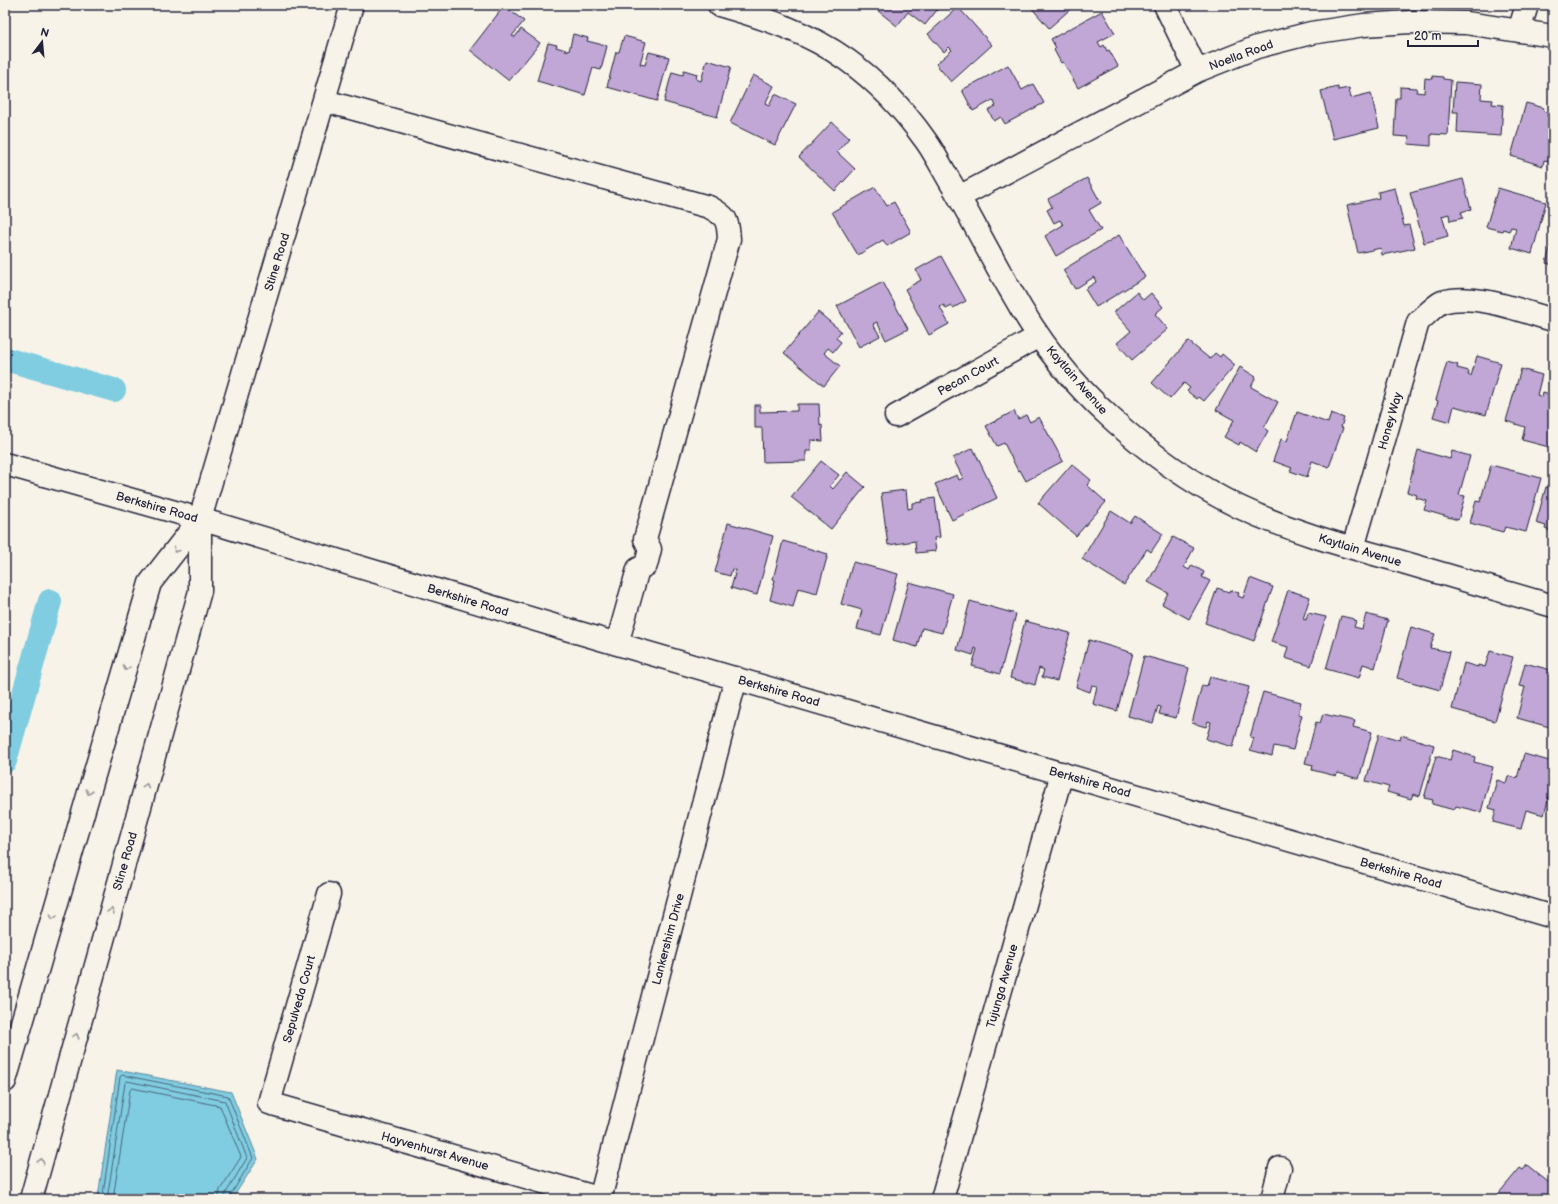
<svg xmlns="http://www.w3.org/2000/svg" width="1558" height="1204" font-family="'Balsamiq Sans',sans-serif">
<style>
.water{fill:#80cce0;stroke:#5a889e}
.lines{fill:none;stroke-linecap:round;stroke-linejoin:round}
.shore{stroke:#48667d;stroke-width:1}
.canal{stroke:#80cce0;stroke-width:24}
.building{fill:#c0a7d5;stroke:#22223b}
.minor-casing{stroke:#22223b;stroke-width:25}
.major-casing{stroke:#22223b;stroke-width:25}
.minor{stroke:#f7f3e8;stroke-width:22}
.major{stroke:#f7f3e8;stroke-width:22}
.oneway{stroke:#97959a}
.labels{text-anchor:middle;stroke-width:3;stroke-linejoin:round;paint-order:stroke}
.street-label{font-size:12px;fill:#22223b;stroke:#f7f3e8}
</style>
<rect width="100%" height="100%" fill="#f7f3e8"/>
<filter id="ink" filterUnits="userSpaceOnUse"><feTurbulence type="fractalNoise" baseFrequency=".025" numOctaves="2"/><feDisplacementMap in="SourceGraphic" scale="8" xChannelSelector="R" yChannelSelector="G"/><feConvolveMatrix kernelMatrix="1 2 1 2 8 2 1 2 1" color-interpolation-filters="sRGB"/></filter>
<g filter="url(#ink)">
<!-- water -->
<path class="water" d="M117 1070 231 1092 258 1159 232 1199H104L98 1197Z"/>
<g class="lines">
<!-- shore -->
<path class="shore" d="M104 1199 103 1194 120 1077 122 1075 228 1096 253 1158 230 1196 229 1199
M109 1199 108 1193 125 1083 127 1081 225 1101 247 1158 226 1193 224 1199
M115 1199 114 1192 130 1090 132 1088 220 1106 241 1157 220 1190 218 1199"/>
<!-- canal -->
<path class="canal" d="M5 359 114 390
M5 761 50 601"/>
</g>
<!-- building -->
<path class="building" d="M881 5H941L925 25 908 12 897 26 877 10Z
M1029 5H1075L1049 28Z
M504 6 524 21 512 36 515 37 521 29 540 43 509 81 470 50Z
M958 7 992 45 951 82 936 64 952 50 949 47 944 52 928 34Z
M1102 11 1115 33 1098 42 1101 47 1104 45 1107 51 1109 50 1118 66 1078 88 1063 62 1061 63 1054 50 1056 48 1051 39Z
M573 34 588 38 587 41 607 46 601 70 593 68 585 95 537 81 548 43 557 45 556 47 569 51Z
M624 36 646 42 640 64 645 65 649 52 669 57 657 101 607 87 616 52H619Z
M707 60 731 67 717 117 664 102 672 72 683 75 684 70 697 74 696 79 701 81Z
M1008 65 1022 90 1033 84 1044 103 1005 124 1001 117 994 121 988 110 996 106 993 100 973 111 962 90Z
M753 75 774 86 765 104 769 106 775 94 796 104 775 145 730 123Z
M1432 76 1443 77V79L1451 80 1448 135 1431 134V146L1408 144 1409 137 1394 136 1396 98H1400V87L1417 88 1416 92 1424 93 1425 78 1432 79Z
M1455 82 1482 84 1481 99 1493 100 1492 104 1503 105 1501 136 1457 133 1458 112H1453Z
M1338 87V90L1349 88 1351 98 1371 93 1379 128 1333 139 1321 91Z
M1526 103 1544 108 1543 111 1548 113 1547 116 1552 117 1553 115V159L1552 162 1544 160 1543 166 1511 156Z
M832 122 849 138 837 152 855 169 835 191 799 157Z
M1087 178 1101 203 1089 210 1101 230 1056 256 1045 236 1063 225 1060 220 1054 223 1047 210 1052 207 1048 199Z
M1463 179 1471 209 1461 212 1463 218 1450 221 1449 214 1442 216 1448 236 1424 243 1410 193Z
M875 187 887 206 894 202 911 232 887 246 883 240 858 255 832 212Z
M1395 188 1404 226 1409 225 1415 248 1382 255 1381 248 1358 253 1347 205 1379 198 1378 192Z
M1498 188 1546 202 1532 254 1511 248 1516 228 1511 227 1509 231 1503 229 1502 231 1486 227Z
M1119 235 1145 277 1096 307 1085 289 1096 282 1094 277 1075 289 1063 270Z
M1553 237V265L1546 263Z
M941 256 966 301 953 308 952 306 946 309 944 305 940 307 949 324 929 335 905 289 921 280 916 270Z
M883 282 908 329 886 340 877 322 873 324 880 336 859 347 837 306Z
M1137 292 1143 300 1151 293 1163 307 1155 314 1168 329 1132 360 1117 343 1131 331 1114 312Z
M818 312 841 331 836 338 841 342 833 352 828 348 824 353 840 366 824 386 784 353Z
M1188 341 1210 359 1215 353 1220 357 1222 354 1235 365 1204 401 1199 397 1197 399 1187 391 1190 388 1184 383 1170 399 1152 383Z
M1477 356 1501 363 1486 415 1454 406 1450 422 1433 417 1438 401 1436 400 1447 362 1458 365 1457 368 1469 371 1468 375 1471 376Z
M1240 367 1256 377 1251 387 1278 402 1264 428 1268 431 1256 452 1240 442 1239 445 1224 437 1234 420 1216 410Z
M1521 369 1542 375 1537 395 1542 397 1543 392 1553 395V432L1549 447 1522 440 1525 427 1506 421Z
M797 404H819L820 426 822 425 823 441 811 440V451H806V461L763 462 762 428H755V405H760V412L797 411Z
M1014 411 1018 419 1026 415 1030 422 1039 417 1063 461 1026 481 1020 470 1018 471 1004 443 997 446 986 426Z
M1297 412 1328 423 1331 413 1344 418 1341 427 1343 428 1329 467 1312 461 1307 477 1290 471 1292 468 1273 461 1281 439 1287 441Z
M973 448 997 498 952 520 935 484 957 475 959 480 963 478 953 458Z
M1418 450 1450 459 1452 451 1470 456 1459 495 1465 496 1458 520 1424 510 1427 501 1416 498 1417 495 1407 492Z
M821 461 839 475 830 486 833 489 847 472 865 487 831 529 791 497Z
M1072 464 1091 480 1087 485 1106 502 1076 536 1038 503Z
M1491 465 1541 478 1526 532 1505 527 1503 532 1470 523 1476 501 1480 502Z
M1546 487 1553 489V532L1545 529 1546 526 1536 523Z
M906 490 908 509 912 508V503L923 502 922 500 935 498 940 537 934 538 936 551 916 553 915 541 888 545 881 493Z
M1111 511 1130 523 1135 516 1163 534 1151 552 1147 549 1124 585 1082 559Z
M728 523 773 536 757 595 731 588 736 570 732 569 730 576 715 572Z
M1173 537 1194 548 1184 567 1189 570 1192 565 1204 572 1202 577 1210 581 1189 619 1162 604 1168 593 1148 582Z
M783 541 828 554 817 593 798 588 793 607 770 600 775 580 773 579Z
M853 562 898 574 881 635 857 629 862 610 841 604Z
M1250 578 1273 587 1254 641 1205 623 1217 588 1229 592 1230 590 1239 593 1238 596 1243 598Z
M909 582 953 594 942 633 922 628 917 647 893 640Z
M1288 590 1310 597 1303 619 1306 620 1308 613 1326 617 1311 666 1285 658 1288 647 1271 642Z
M970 601 1016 614 1000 674 972 666 977 649 975 648 973 655 957 650Z
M1366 614 1388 620 1375 668 1363 664 1359 678 1326 669 1341 616 1354 619 1353 620 1356 621 1354 627 1362 629Z
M1025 621 1070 633 1057 681 1042 677 1044 670 1039 668 1035 685 1010 678Z
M1411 627 1435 634 1430 648 1450 652 1440 690 1397 678Z
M1089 640 1133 653 1117 711 1093 704 1097 686 1092 685 1090 692 1076 687Z
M1490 651 1513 657 1495 721 1452 709 1464 663 1478 667V665L1485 667Z
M1144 656 1189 668 1176 718 1159 714 1161 707 1158 706 1153 723 1128 716Z
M1525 663 1551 670 1552 668H1553V728L1517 718 1525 687 1519 686Z
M1210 677 1249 687 1233 747 1206 739 1211 722 1208 721 1206 727 1192 723 1202 685 1207 686Z
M1263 692 1301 702 1298 714 1302 715 1293 750 1274 746 1272 756 1250 750 1254 738 1250 737Z
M1323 714 1355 721 1353 727 1372 732 1359 779 1338 773 1336 776 1312 770 1313 765 1305 763 1316 722 1320 723Z
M1379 734 1400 740 1401 735 1434 745 1420 796 1413 794 1411 799 1387 792 1389 787 1366 781Z
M1453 750 1475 757 1474 762 1493 767 1481 812 1456 806 1454 810 1432 804 1433 800 1424 798 1436 756 1450 760Z
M1524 754 1553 762V782L1544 815 1526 810 1521 829 1493 822 1496 810 1489 808 1497 780 1506 783 1508 776 1517 778Z
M1527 1165 1553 1186V1199H1494L1520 1168 1523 1170Z"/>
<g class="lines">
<defs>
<path id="minor" d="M719 5C764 18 808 32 847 60 878 82 904 110 926 141 934 152 941 166 948 178 970 215 989 254 1011 291 1037 338 1071 382 1111 418 1149 453 1192 484 1239 507 1288 530 1340 545 1392 559 1446 575 1499 590 1553 606
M1165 5 1197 71
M1519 31 1527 5
M325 101 709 207C726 216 728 219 729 239L645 539 650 549 646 565 638 569 617 644
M959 197 1197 71 1257 47 1311 33 1364 25 1410 22 1466 23 1553 36
M896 416 1039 336
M5 464 200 519 566 629 1553 917
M1353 548 1418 322C1424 317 1435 305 1442 302 1475 292 1521 311 1553 320
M329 894 269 1103 602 1199
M600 1199 736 678
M942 1199 1062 773
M1272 1199 1280 1168"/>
<path id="major" d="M5 1081 150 583 200 519
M31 1199 200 591V519L352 5"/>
</defs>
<!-- minor casing -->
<use href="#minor" class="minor-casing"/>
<!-- major casing -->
<use href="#major" class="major-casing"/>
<!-- minor -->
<use href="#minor" class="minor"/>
<!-- major -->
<use href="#major" class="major"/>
</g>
<!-- one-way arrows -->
<defs><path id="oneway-chevron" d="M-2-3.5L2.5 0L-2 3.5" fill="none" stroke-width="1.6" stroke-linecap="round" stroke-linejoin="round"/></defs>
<g class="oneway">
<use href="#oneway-chevron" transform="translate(176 550) rotate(128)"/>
<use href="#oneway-chevron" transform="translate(126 668) rotate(106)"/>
<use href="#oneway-chevron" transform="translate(146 786) rotate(-74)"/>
<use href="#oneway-chevron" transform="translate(89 792) rotate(106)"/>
<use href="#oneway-chevron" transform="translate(111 911) rotate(-74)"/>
<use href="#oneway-chevron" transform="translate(53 917) rotate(106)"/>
<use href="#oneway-chevron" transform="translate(76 1036) rotate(-74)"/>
<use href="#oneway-chevron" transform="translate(41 1161) rotate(-74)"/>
</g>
</g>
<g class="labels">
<!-- street labels -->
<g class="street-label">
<text transform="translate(1241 55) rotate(-20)" y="4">Noella Road</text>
<text transform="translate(277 262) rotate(-73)" y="4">Stine Road</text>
<text transform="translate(968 376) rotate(-29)" y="4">Pecan Court</text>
<text transform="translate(1077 380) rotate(49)" y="4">Kaytlain Avenue</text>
<text transform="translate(1390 421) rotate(-74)" y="4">Honey Way</text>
<text transform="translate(157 507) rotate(16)" y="4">Berkshire Road</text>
<text transform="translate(1360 550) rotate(17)" y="4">Kaytlain Avenue</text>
<text transform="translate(468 600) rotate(17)" y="4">Berkshire Road</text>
<text transform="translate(779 691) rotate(16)" y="4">Berkshire Road</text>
<text transform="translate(1090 782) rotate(16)" y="4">Berkshire Road</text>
<text transform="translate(125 861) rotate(-74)" y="4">Stine Road</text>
<text transform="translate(1401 873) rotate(16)" y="4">Berkshire Road</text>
<text transform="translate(668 939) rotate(-75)" y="4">Lankershim Drive</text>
<text transform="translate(1002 986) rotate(-74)" y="4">Tujunga Avenue</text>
<text transform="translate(299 999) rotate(-74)" y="4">Sepulveda Court</text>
<text transform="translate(435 1151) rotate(16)" y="4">Hayvenhurst Avenue</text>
</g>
</g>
<!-- margin -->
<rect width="1558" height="1204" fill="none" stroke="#f7f3e8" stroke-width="20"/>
<rect x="10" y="10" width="1538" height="1184" fill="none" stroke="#22223b" stroke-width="1.5" filter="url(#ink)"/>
<!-- north arrow -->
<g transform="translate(42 42) rotate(16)" stroke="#f7f3e8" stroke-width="3" paint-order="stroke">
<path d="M0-3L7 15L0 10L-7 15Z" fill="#22223b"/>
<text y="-6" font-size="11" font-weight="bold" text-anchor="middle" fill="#22223b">N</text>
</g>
<!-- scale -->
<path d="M1408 40v6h70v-6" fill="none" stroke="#22223b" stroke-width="2"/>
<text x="1414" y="40" font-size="12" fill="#22223b" stroke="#f7f3e8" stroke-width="3" paint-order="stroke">20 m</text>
</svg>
